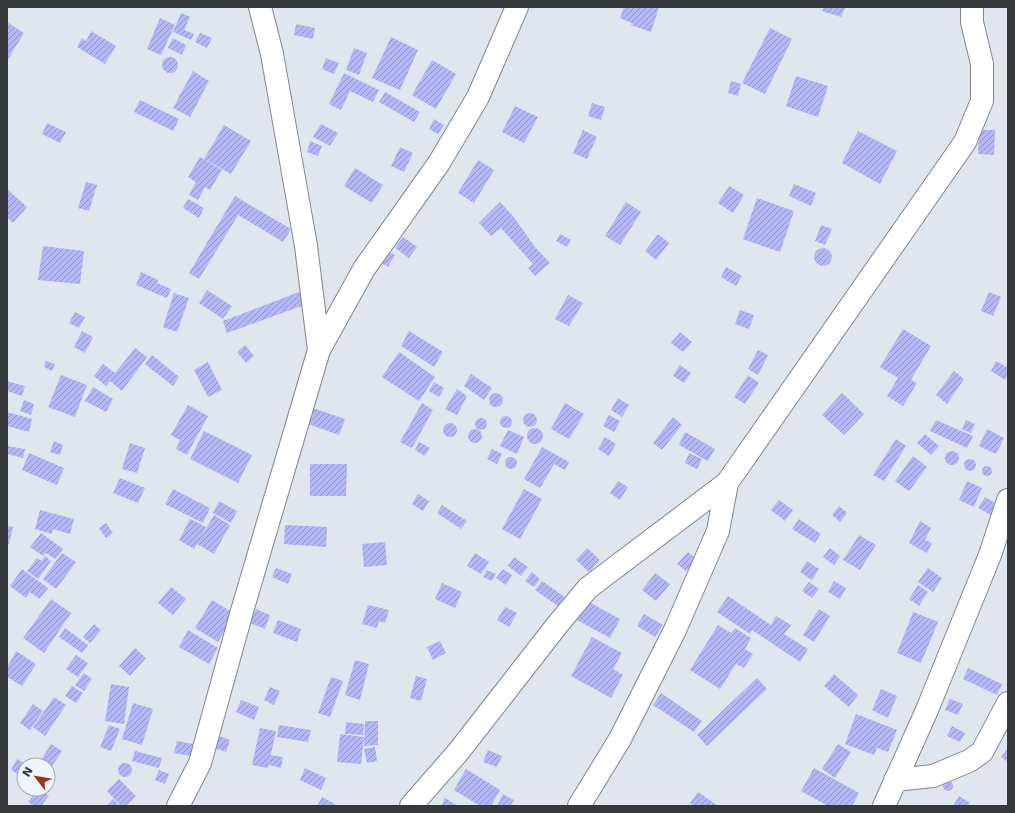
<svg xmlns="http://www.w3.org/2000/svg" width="1015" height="813" font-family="'DejaVu Sans',sans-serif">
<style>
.building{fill:url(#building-hatch)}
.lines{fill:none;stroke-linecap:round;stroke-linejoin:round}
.street-casing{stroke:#80868d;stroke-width:24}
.street{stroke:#fff;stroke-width:22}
</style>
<defs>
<pattern id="building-hatch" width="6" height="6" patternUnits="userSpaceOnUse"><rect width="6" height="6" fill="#b3b8f4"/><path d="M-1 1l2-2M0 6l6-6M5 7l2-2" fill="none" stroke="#9297c7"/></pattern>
</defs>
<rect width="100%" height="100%" fill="#e0e6ee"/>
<!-- building -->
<path class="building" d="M624 7H659L651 32 631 25 632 23 620 18Z
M824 7H845L841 17 822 11Z
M181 13 190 17 184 30 194 34 191 40 173 32Z
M160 18 175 25 161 55 147 49Z
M7 22 24 33 7 61Z
M296 24 315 28 313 39 294 35Z
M770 28 792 39 765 94 742 83Z
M91 31 116 46 105 64 77 47 82 38 86 41Z
M200 33 212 38 207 48 195 42Z
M391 37 418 50 400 90 372 78Z
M173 38 186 45 182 55 168 48Z
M354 48 367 53 359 75 346 70Z
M162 65a8 8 0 1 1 16 0a8 8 0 1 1-16 0Z
M326 58 339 63 334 74 322 69Z
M432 60 456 74 436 109 412 95Z
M193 71 209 81 190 117 173 108Z
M344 73 379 90 373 102 350 91 341 110 329 104Z
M796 76 828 86 818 117 786 106Z
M731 81 741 84 738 96 728 93Z
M385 92 420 112 414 122 379 102Z
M140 100 179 119 173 131 134 112Z
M592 103 605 107 601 120 588 116Z
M515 106 538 117 524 143 502 132Z
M434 119 444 125 438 134 429 129Z
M47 123 66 132 60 143 42 134Z
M321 124 338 133 330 146 313 137Z
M224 125 251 141 231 174 204 159Z
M583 130 597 137 587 159 573 153Z
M979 130H995L994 155 978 154Z
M858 131 897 151 880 184 842 163Z
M310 141 322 146 318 156 307 152Z
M400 147 413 153 404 172 391 166Z
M200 157 222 170 210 190 205 187 198 200 189 195 196 182 188 177Z
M478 160 494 170 474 203 458 193Z
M355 168 383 185 372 203 344 186Z
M86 182 97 185 89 211 78 208Z
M794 184 816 193 811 206 789 196Z
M729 186 744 195 733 213 718 203Z
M7 189 27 207 13 223 7 217Z
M235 196 291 229 283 242 238 215 199 279 189 273Z
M757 198 794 211 780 252 743 239Z
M188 199 204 208 199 218 183 208Z
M500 202 513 216 535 247 550 263 535 276 528 268 533 264 501 228 491 236 479 223Z
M626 202 641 212 620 245 605 236Z
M821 225 832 229 825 245 815 241Z
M560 234 571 240 567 247 556 241Z
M658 234 669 243 656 260 645 251Z
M403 237 417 247 409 258 395 248Z
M43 246 84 251 80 284 38 280Z
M814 257a9 9 0 1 1 18 0a9 9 0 1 1-18 0Z
M385 250 395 255 388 267 378 261Z
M726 267 742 276 736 286 721 277Z
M141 272 158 280 157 283 171 289 167 298 136 285Z
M207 290 232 306 223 319 199 303Z
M299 292 304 305 227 333 223 321Z
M989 292 1001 297 993 316 981 311Z
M174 293 189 298 177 332 163 327Z
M568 295 583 303 569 326 555 319Z
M740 310 754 315 749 329 735 324Z
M75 312 85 317 79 328 69 323Z
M903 329 931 346 911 380 917 383 903 406 887 396 898 378 880 367Z
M82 331 93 337 85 353 74 347Z
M409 331 443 352 434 367 401 346Z
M680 332 692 342 683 352 671 343Z
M245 345 254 356 246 363 237 352Z
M135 348 147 357 122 391 110 381 106 386 94 376 103 364 115 373Z
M758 350 768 355 758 375 748 369Z
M399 352 435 377 419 401 382 377Z
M152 355 179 377 173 386 145 364Z
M46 361 55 364 52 371 44 367Z
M996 361 1008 368V375L1005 380 991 371Z
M208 362 222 390 208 397 194 370Z
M680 365 691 373 684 383 673 376Z
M954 371 964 379 947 404 936 395Z
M471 374 492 388 484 400 464 386Z
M61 375 87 385 75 417 48 407Z
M748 375 759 383 745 404 734 397Z
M7 381 25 386 22 396 7 391Z
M434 382 444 388 439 397 429 391Z
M93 387 113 399 106 412 85 401Z
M457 389 467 396 457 415 445 409Z
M842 393 864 414 844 435 822 415Z
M489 400a7 7 0 1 1 14 0a7 7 0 1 1-14 0Z
M618 398 629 405 622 417 611 410Z
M24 400 34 404 31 415 20 411Z
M422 403 433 410 412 448 400 442Z
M565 403 584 414 569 439 551 429Z
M188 405 208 416 187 455 176 449 180 440 171 435Z
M313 408 345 419 339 435 308 424Z
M7 412 32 419 29 432 7 426Z
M523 420a7 7 0 1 1 14 0a7 7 0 1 1-14 0Z
M609 415 620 421 614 432 603 426Z
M500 422a6 6 0 1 1 12 0a6 6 0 1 1-12 0Z
M673 417 682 425 662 450 653 443Z
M475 424a6 6 0 1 1 12 0a6 6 0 1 1-12 0Z
M936 420 973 436 967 448 930 431Z
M966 420 975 424 971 433 962 429Z
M443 430a7 7 0 1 1 14 0a7 7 0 1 1-14 0Z
M527 436a8 8 0 1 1 16 0a8 8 0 1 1-16 0Z
M987 429 1004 438 996 454 979 446Z
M468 436a7 7 0 1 1 14 0a7 7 0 1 1-14 0Z
M508 430 524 437 517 454 500 446Z
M204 431 252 455 238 483 190 459Z
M685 432 715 449 708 461 679 445Z
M925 434 939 446 931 455 917 443Z
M605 437 616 444 609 456 598 449Z
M896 439 906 446 884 481 873 475Z
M54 441 63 445 60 455 50 452Z
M419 442 430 448 425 456 415 450Z
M130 443 145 448 137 473 122 469Z
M7 446 25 449 23 458 7 454Z
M542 447 569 462 565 470 554 464 540 488 524 479Z
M492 449 502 454 497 464 487 459Z
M945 458a7 7 0 1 1 14 0a7 7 0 1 1-14 0Z
M29 453 64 468 57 485 22 470Z
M689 453 702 459 697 469 685 463Z
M913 456 927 467 909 491 895 481Z
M505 463a6 6 0 1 1 12 0a6 6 0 1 1-12 0Z
M964 465a6 6 0 1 1 12 0a6 6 0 1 1-12 0Z
M310 464H347L346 496H310Z
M982 471a5 5 0 1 1 10 0a5 5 0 1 1-10 0Z
M120 478 145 488 138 503 113 493Z
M618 481 628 487 620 500 610 493Z
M967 481 982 488 974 507 959 500Z
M173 489 210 508 203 523 165 504Z
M524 489 542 499 520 539 502 529Z
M418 494 429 501 423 511 412 504Z
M985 497 997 504 991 515 978 508Z
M779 500 793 510 785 521 771 510Z
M219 501 237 511 231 523 213 513Z
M442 505 467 521 461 529 437 513Z
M839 506 847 513 840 522 832 515Z
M40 510 74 519 70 534 53 529 52 534 35 529Z
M214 515 230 525 214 554 197 544 194 549 179 540 190 519 206 527 200 539Z
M799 519 821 534 815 543 792 529Z
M920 521 931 528 925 540 932 543 927 553 909 543Z
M106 523 113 533 106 538 99 528Z
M285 525 327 527 326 547 284 544Z
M7 526 13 527 9 544H7Z
M41 533 63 549 55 559 46 553 43 556 30 547Z
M859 535 876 545 860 570 843 560Z
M385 542 387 565 364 567 362 544Z
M587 548 600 560 589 572 576 560Z
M830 548 840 556 834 565 823 557Z
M688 552 697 559 686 571 677 564Z
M62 553 76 562 56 589 43 579Z
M475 553 489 562 481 574 467 566Z
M45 556 51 561 38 579 27 571 37 558 42 561Z
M514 557 528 567 521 576 508 566Z
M807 561 819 569 812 580 800 572Z
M276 568 292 574 288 584 272 577Z
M928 568 942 578 933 592 918 582Z
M22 569 48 588 40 599 30 592 26 598 10 586Z
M503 569 512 575 506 585 496 578Z
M487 570 496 574 492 581 483 577Z
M532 572 540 579 534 587 525 581Z
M655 573 670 584 656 601 642 590Z
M542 581 565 597 558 606 535 590Z
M834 581 846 588 840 599 828 592Z
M809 582 819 589 812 598 802 591Z
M442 583 462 592 455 608 435 599Z
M918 585 928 592 919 606 909 599Z
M171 587 186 599 173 615 158 603Z
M728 596 771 625 776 616 791 625 784 634 808 649 800 662 752 630 750 634 717 612Z
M51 599 71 613 44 653 23 638Z
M212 600 235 614 218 642 195 628Z
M587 601 620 619 610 638 577 620Z
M368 605 389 610 385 623 379 621 377 628 362 624Z
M505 607 517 613 509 627 497 620Z
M256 609 270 615 265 629 250 623Z
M819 609 830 616 814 642 803 635Z
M913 612 938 622 921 663 897 653Z
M644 614 663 625 655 637 637 626Z
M278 620 301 629 297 642 273 633Z
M94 624 101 630 90 643 83 637Z
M718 625 731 633 735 628 751 638 745 649 753 654 744 668 736 664 720 689 690 670Z
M65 628 88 645 82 653 59 637Z
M188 630 218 648 209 664 179 647Z
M592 637 622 653 613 669 623 675 611 698 571 676Z
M440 641 446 653 433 660 427 647Z
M135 648 146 658 130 676 119 666Z
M16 651 36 664 22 686 7 677V667Z
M76 655 88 663 78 677 66 669Z
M355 660 369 664 360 700 345 695Z
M968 668 1002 684 997 695 963 679Z
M84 673 92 679 84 691 75 685Z
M834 674 858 695 849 707 824 686Z
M416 676 427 679 421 701 410 698Z
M331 677 343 681 330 717 318 713Z
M757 678 767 689 707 746 697 735Z
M111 684 129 687 124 724 105 721Z
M72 686 83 693 76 703 65 696Z
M270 687 280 691 274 705 264 700Z
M881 689 897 696 888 718 872 710Z
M661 693 702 721 694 732 653 705Z
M54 697 66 705 45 736 33 727Z
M950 699 963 704 958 715 945 710Z
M241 700 259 707 254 720 236 712Z
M133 703 153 709 142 745 122 739Z
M33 704 43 711 30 730 20 723Z
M856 714 897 730 888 752 877 748 874 755 845 744Z
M365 721H378V745L364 746Z
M346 722 364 724 363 735 345 734Z
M109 725 120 729 111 751 100 747Z
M279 725 311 730 308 742 277 737Z
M952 726 965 733 960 742 947 736Z
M260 728 276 731 268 768 252 765Z
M340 734 364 737 361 764 337 762Z
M217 735 230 740 226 752 212 747Z
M177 741 193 744 190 756 174 753Z
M51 744 62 751 48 772V765H38Z
M838 744 851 752 835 778 822 769Z
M375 747 377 761 367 763 364 749Z
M1008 748V762L1001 757Z
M488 750 502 756 497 767 483 762Z
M135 751 162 758 159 768 132 761Z
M271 755 283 757 281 768 269 765Z
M17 759 27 765H24L23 777 11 770Z
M118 770a7 7 0 1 1 14 0a7 7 0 1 1-14 0Z
M305 768 326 778 321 790 300 780Z
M814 768 859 793 852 806H828L801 791Z
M466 769 500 790 491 806H480L454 790Z
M159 770 169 774 165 784 155 780Z
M119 779 136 796 126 806H121L107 791Z
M943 786a5 5 0 1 1 10 0a5 5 0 1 1-10 0Z
M38 789H40L49 796 41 806H34L28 802Z
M698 792 718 806H694L690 803Z
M503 794 514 800 510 806H497Z
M959 796 970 803 968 806H953Z
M322 797 335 804 334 806H317Z
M445 798 458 806H441Z
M113 799 120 806H107Z"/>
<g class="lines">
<defs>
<path id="street" d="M319 350 364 269 439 163 478 97 517 7
M895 780 933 776 969 761 982 752 1008 703
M178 806 200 763 242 611 319 350 306 246 272 54 260 7
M411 806 459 751 558 624 588 588 727 483 965 142 982 101V64L972 22V7
M579 806 620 739 675 630 718 531 727 483
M884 806 927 710 990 555 1008 500"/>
</defs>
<!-- street casing -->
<use href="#street" class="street-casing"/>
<!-- street -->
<use href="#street" class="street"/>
</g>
<!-- border -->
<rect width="1015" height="813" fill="none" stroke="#36393c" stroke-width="16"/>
<!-- north arrow -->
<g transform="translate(36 777) rotate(301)"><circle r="19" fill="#edf4fb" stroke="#a4a9af"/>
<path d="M0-3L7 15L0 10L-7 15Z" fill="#9d3320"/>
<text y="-6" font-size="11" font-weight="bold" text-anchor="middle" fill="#36393c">N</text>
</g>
</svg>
